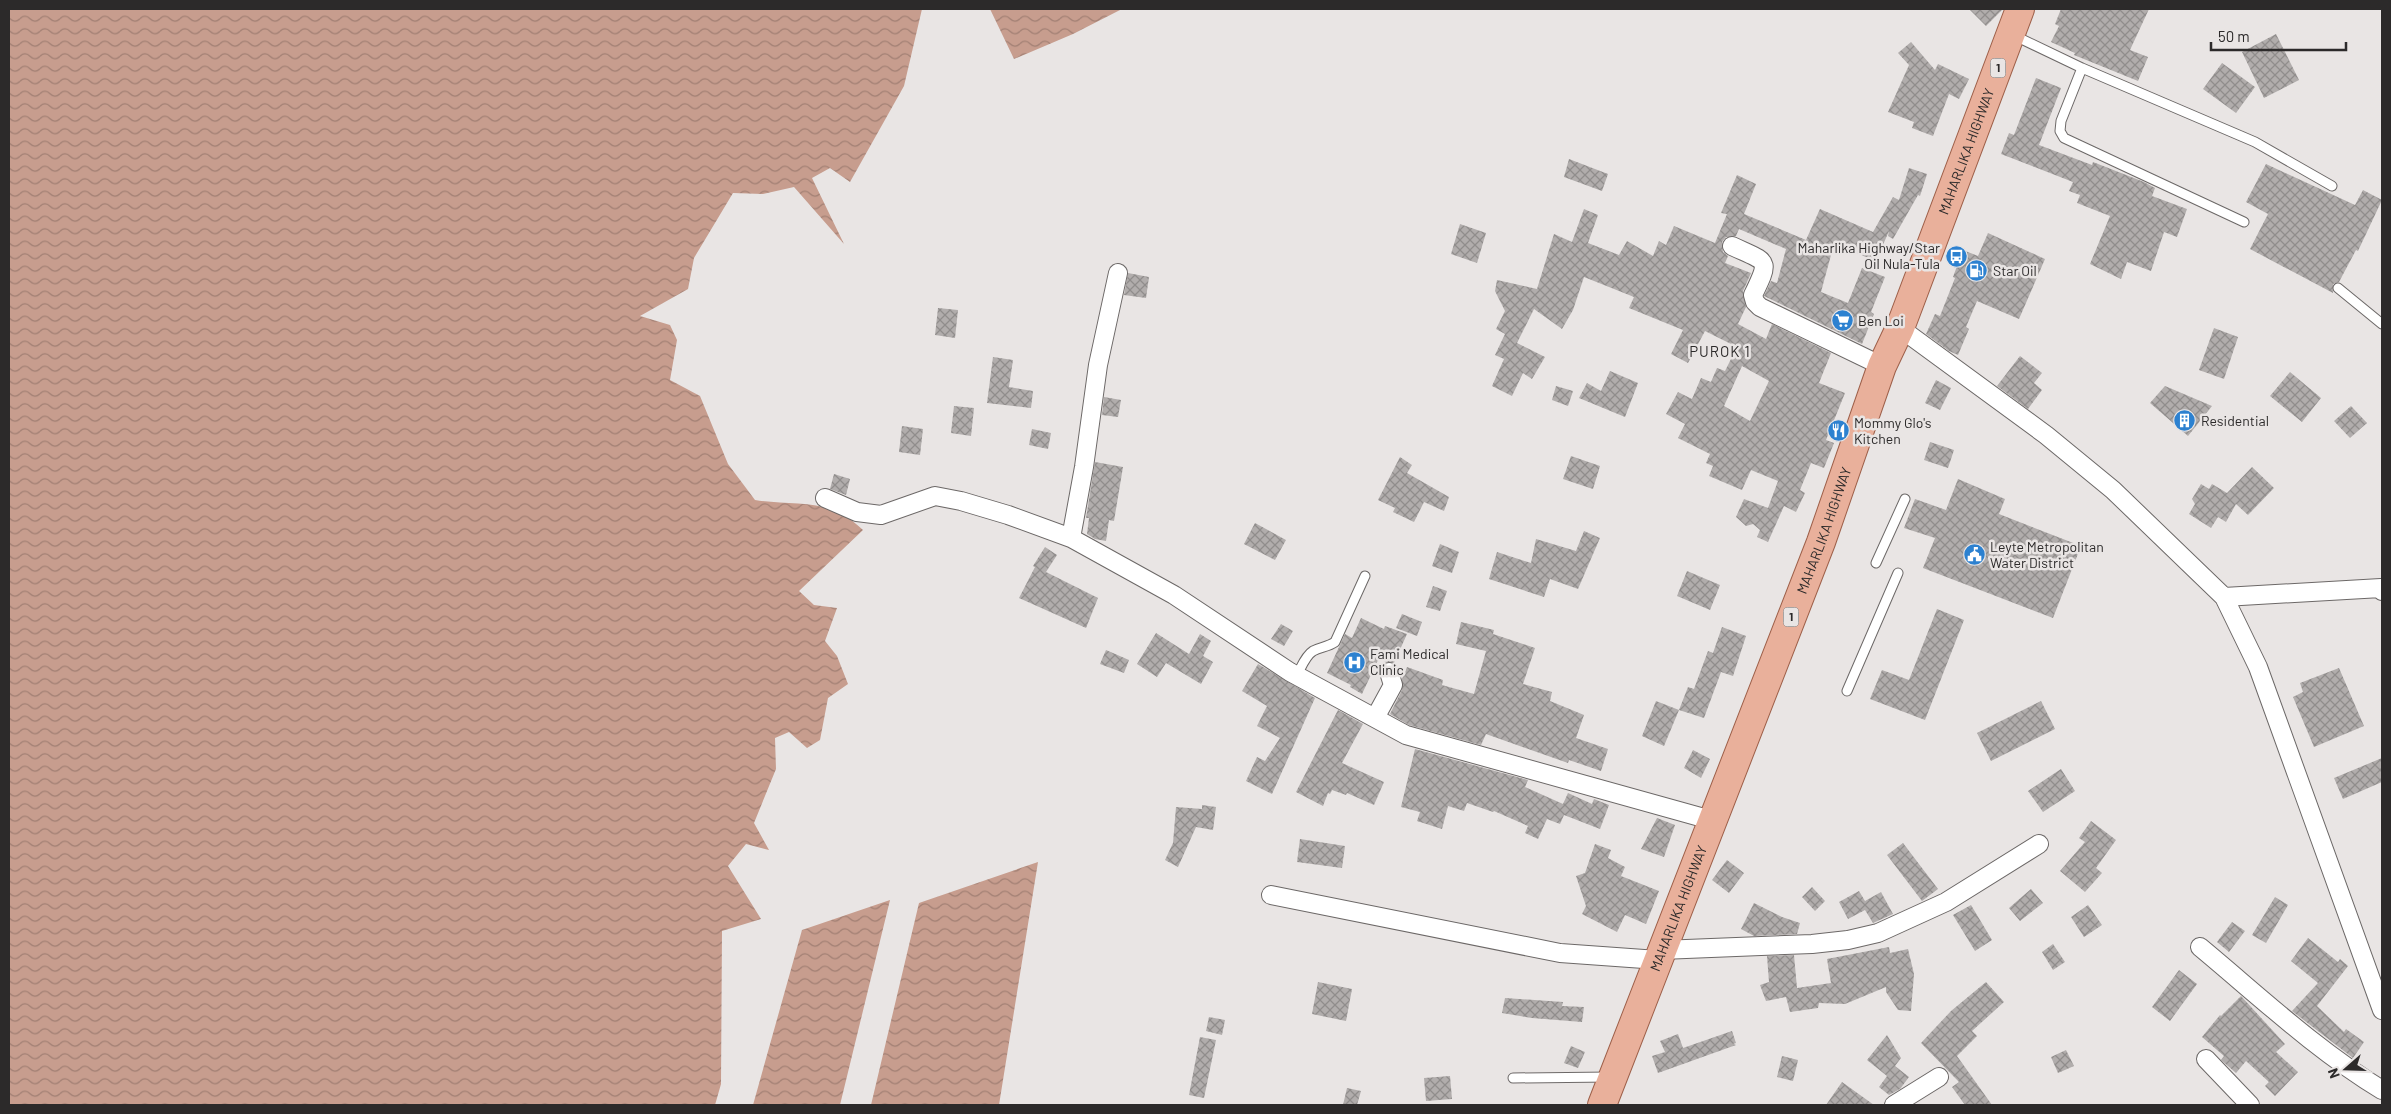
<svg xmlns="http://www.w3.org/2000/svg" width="2391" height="1114" font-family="Barlow,sans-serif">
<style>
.water{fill:url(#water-waves)}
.building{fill:url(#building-cross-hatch);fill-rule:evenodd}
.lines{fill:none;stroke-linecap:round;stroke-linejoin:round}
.service-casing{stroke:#6c6867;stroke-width:11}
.minor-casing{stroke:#6c6867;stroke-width:20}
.primary-casing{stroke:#9d5f49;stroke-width:30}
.service{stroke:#fff;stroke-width:9}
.minor{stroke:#fff;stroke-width:18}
.primary{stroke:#e9b09b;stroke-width:28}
.labels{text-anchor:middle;stroke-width:5;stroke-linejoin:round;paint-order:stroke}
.shield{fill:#e9e5e4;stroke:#656262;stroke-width:1}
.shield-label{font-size:12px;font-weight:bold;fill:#2c2a2a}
.street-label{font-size:14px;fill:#2c2a2a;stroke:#e9e5e4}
.poi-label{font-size:14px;fill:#2c2a2a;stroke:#e9e5e4;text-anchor:start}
.neighbourhood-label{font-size:15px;letter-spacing:1px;fill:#2c2a2a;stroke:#e9e5e4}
</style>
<defs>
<pattern id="water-waves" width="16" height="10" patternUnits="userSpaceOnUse" patternTransform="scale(1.25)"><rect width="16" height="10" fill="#c79d8e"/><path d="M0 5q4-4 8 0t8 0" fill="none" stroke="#a28074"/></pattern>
<pattern id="building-cross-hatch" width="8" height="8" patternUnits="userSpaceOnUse" patternTransform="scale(1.25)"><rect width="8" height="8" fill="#b1adac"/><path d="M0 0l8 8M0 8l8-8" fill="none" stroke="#908d8c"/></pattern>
</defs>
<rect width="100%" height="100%" fill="#e9e5e4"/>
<!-- water -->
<path class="water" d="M9 9H922L904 86 850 182 830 168 812 178 844 244 794 187 763 194 733 193 694 258 688 289 640 316 670 325 677 340 670 380 700 396 728 464 755 500C784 505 818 500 844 515 851 519 857 525 863 530L799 591 814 605 837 608 825 641 837 656 848 684 828 698 820 740 807 748 789 732 775 738 776 769 754 823 769 850 746 844 728 866 761 919 722 931 721 1084 715 1105H9Z
M990 9H1122L1073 34 1014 59Z
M1038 862 999 1105H871L919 903Z
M890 900 840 1105H753L802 930Z"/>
<!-- building -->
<path class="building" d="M1969 9H2003L1986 26Z
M2061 9H2149L2130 50 2148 57 2138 81 2074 55 2075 53 2051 42 2059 26 2055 24Z
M2276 34 2299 80 2264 98 2242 52Z
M1911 42 1935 70 1938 64 1969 79 1959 99 1949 94 1933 136 1912 128 1914 122 1888 112 1909 65 1898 53Z
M2222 63 2255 87 2236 113 2203 89Z
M2036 78 2061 88 2039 145 2092 165 2093 162 2144 182 2155 188 2152 196 2187 209 2177 237 2164 232 2151 271 2127 262 2121 279 2090 264 2110 216 2077 203 2080 195 2069 191 2073 182 2001 154 2009 133 2014 135Z
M1569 159 1608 174 1602 191 1564 177Z
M2266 164 2355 205 2363 190 2382 200 2358 251 2356 250 2339 282 2333 284V293L2250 249 2268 214 2246 202Z
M1909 168 1927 174 1920 196 1918 195 1893 239 1888 236 1889 231 1876 261 1834 244 1821 292 1848 303 1862 268 1885 277 1871 312 1874 314 1862 344 1764 296 1771 281 1777 283 1786 249 1739 229 1736 236 1726 237 1722 242 1723 252 1728 256 1725 263 1751 273 1743 291 1746 307 1738 324 1766 339 1772 324 1831 353 1819 383 1845 393 1826 440 1834 443 1824 468 1811 463 1800 490 1805 493 1796 512 1784 506 1768 542 1757 537 1760 530 1753 524 1746 526 1736 517 1744 499 1768 508 1778 481 1751 470 1742 490 1709 476 1713 466 1706 463 1710 454 1678 438 1685 424 1666 414 1678 392 1692 399 1701 378 1711 382 1717 368 1725 371 1737 347 1705 331 1688 363 1671 354 1683 330 1629 308 1634 297 1584 277 1573 310 1562 329 1534 309 1517 343 1545 357 1532 379 1523 373 1512 396 1492 386 1504 359 1495 355 1505 334 1496 329 1505 311 1495 291 1497 280 1537 289 1554 234 1572 242 1584 209 1598 215 1588 243 1619 255 1627 241 1653 256 1659 241 1666 245 1674 226 1715 243 1727 214 1721 213 1737 175 1756 184 1744 214 1806 240 1820 209 1873 232 1893 197 1899 200ZM1742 366 1769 381 1750 421 1724 406Z
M1460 224 1486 233 1477 263 1451 254Z
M1988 233 2045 259 2019 319 1977 301 1966 327 1969 329 1958 355 1949 351 1926 334 1935 314 1940 316 1955 278 1953 277 1963 250 1978 256Z
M1128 273 1149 277 1146 298 1124 295Z
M938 308 958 310 955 338 935 335Z
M2214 328 2238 337 2224 379 2199 370Z
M2020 356 2042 373 2034 383 2042 390 2028 409 1997 386Z
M993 357 1013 360 1009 387 1033 391 1031 408 987 403Z
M1610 371 1638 383 1625 417 1579 398 1587 383 1601 391Z
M2290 372 2321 398 2302 422 2270 396Z
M1936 380 1951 388 1940 410 1925 403Z
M1556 386 1573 391 1568 406 1552 400Z
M2165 386 2212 406 2188 436 2150 403Z
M1104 397 1121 400 1118 417 1102 415Z
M954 406 974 408 971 436 951 433Z
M2351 406 2367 423 2350 438 2334 421Z
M902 426 923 429 920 455 899 452Z
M1032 429 1051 433 1048 449 1029 445Z
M1930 442 1954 450 1948 468 1924 460Z
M1571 456 1600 466 1593 489 1563 479Z
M1400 457 1412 465 1407 473 1449 497 1444 511 1424 502 1414 522 1393 512 1395 508 1378 500Z
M1095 462 1123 467 1114 521 1109 520 1106 541 1095 539 1087 534 1089 518H1086Z
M2252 467 2274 488 2248 515 2236 504 2226 522 2218 517 2211 528 2189 514 2195 504 2192 499 2201 484 2209 489 2212 484 2227 493Z
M834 474 850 479 846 495 830 489Z
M1958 479 2005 499 1999 514 2081 546 2053 618 1923 568 1935 538 1904 528 1915 499 1946 510Z
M1255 523 1286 540 1275 560 1244 544Z
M1584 531 1600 538 1578 589 1550 579 1544 597 1489 579 1497 552 1531 563 1536 539 1576 551Z
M1440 544 1459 552 1452 573 1432 566Z
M1045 547 1057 555 1046 572 1098 598 1086 628 1019 598 1035 567 1033 566Z
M1687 571 1720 585 1710 610 1677 596Z
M1433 586 1447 591 1440 611 1426 607Z
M1937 609 1964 620 1925 720 1870 699 1882 670 1909 680Z
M1402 614 1422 622 1417 636 1396 628Z
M1361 618 1384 629 1385 626 1407 634 1394 663 1378 660 1362 694 1350 687 1351 685 1327 673 1345 634 1352 638Z
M1461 622 1494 630 1493 634 1535 648 1523 684 1552 692 1550 701 1584 715 1576 738 1608 749 1601 771 1569 760 1568 763 1486 734 1481 745 1409 725 1390 714 1402 690V679L1407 667 1443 680 1442 685 1474 694 1486 651 1456 644Z
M1281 624 1293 631 1284 646 1271 639Z
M1722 627 1746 636 1733 676 1721 672 1704 718 1679 710 1688 687 1694 689 1708 651 1713 653Z
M1156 633 1189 654 1200 634 1211 641 1203 656 1213 662 1201 684 1166 663 1157 677 1137 664Z
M1106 650 1129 660 1124 673 1100 664Z
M1258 664 1315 698 1272 794 1246 781 1257 757 1265 761 1280 738 1257 726 1267 706 1242 691Z
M2339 668 2364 726 2314 747 2293 697 2303 692 2300 683Z
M1656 701 1679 710 1664 746 1642 736Z
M2041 701 2055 729 1991 761 1977 733Z
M1338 710 1363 724 1342 763 1384 782 1374 805 1347 793 1346 795 1332 790 1330 794 1328 793 1323 806 1296 792Z
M1415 749 1528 780 1525 787 1563 804 1568 793 1592 804 1594 799 1609 805 1600 829 1564 815 1560 824 1547 819 1538 839 1525 833 1528 826 1494 811 1493 812 1467 803 1464 811 1448 806 1442 829 1417 821 1420 812 1401 807Z
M1693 750 1710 759 1701 778 1684 768Z
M2382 758V782L2343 799 2334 778Z
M2061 769 2075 791 2043 812 2028 791Z
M1202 805 1216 807 1213 830 1196 827 1178 867 1165 860 1173 843 1176 807 1202 809Z
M1657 818 1675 825 1664 857 1641 849Z
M2091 821 2116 840 2096 868 2102 873 2085 892 2060 871 2085 842 2079 838Z
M1300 839 1345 846 1342 868 1297 862Z
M1903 843 1938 889 1922 901 1887 855Z
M1595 844 1611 850 1608 858 1625 867 1621 876 1659 891 1646 924 1625 915 1617 932 1582 914 1586 906 1576 876 1585 873Z
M1727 860 1744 873 1729 893 1712 880Z
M1812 887 1825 901 1815 911 1802 897Z
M2031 889 2043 903 2020 921 2009 908Z
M1859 891 1865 901 1881 892 1893 914 1873 923 1865 910 1848 919 1839 902Z
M2275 897 2288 905 2266 943 2252 935Z
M1754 903 1782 917 1800 923 1797 934 1754 936 1741 929Z
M1971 905 1992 940 1975 951 1953 915Z
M2088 905 2102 925 2084 937 2071 917Z
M2232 922 2245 931 2229 952 2217 942Z
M2308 938 2338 962 2340 959 2348 966 2317 1006 2344 1032 2346 1029 2364 1042 2353 1058 2292 1011 2318 983 2291 961Z
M2053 944 2065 962 2053 970 2042 952Z
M1889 947 1890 953 1908 949 1914 974 1911 1011 1898 1010 1886 992V987L1845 1004 1819 1003 1818 1008 1790 1012 1786 997 1766 1001 1760 985 1769 982 1767 956 1794 955 1797 988 1831 983 1827 959Z
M2179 970 2197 984 2170 1021 2152 1007Z
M1318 982 1352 989 1346 1021 1312 1014Z
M1986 982 2004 1002 1972 1031 1977 1036 1957 1056 1992 1105H1965L1952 1087 1959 1082 1921 1043 1951 1011Z
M2241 996 2285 1044 2276 1052 2298 1072 2275 1096 2265 1086 2269 1082 2246 1061 2236 1073 2221 1060 2224 1056 2202 1037 2220 1015 2221 1016Z
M1505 998 1563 1002 1562 1006 1584 1007 1582 1022 1532 1018 1502 1013Z
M1209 1017 1225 1020 1222 1035 1206 1031Z
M1732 1031 1736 1043 1733 1044 1736 1045 1658 1073 1652 1056 1665 1052 1660 1041 1678 1034 1683 1048Z
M1887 1035 1901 1058 1895 1066 1909 1077 1900 1089 1889 1095 1879 1087 1887 1076 1867 1060Z
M1200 1037 1216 1040 1204 1098 1189 1095Z
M1571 1046 1585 1052 1578 1068 1564 1063Z
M2066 1050 2074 1066 2058 1073 2051 1057Z
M1782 1056 1798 1060 1793 1081 1777 1077Z
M1450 1076 1452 1099 1426 1101 1424 1078Z
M1842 1082 1874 1105H1826Z
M1347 1088 1361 1091 1357 1105H1343Z"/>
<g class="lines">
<defs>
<path id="service" d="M2013 35 2082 68 2255 142 2332 186
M2082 68 2061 121 2060 131 2064 138 2244 222
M2338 288 2382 324
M1876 563 1905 499
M1297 675C1301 668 1305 656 1313 651 1320 647 1328 647 1335 642L1365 576
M1847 691 1898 573
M1513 1078 1610 1077"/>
<path id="minor" d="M1732 246C1768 263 1771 258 1753 295L1755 302 1760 307 1882 366
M1900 328 2046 435 2113 490 2224 597 2258 667 2382 1010
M825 498 857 512 881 515 935 496 961 501 1008 515 1071 538 1174 595 1290 672 1406 735 1711 820
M1071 538 1084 467 1098 365 1118 273
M2224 597 2381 588 2382 591
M1375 718 1393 685 1389 672
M1271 895 1560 953 1658 960
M2200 947C2259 996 2316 1050 2382 1090
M1661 950 1812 944 1848 940 1878 933 1946 902 2039 844
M2206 1059 2250 1105
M1894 1105 1939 1077"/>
<g id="primary">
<path id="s1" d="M1602 1105 1821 542 1882 366 1900 328 2020 9"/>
</g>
</defs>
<!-- service casing -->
<use href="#service" class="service-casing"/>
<!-- minor casing -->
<use href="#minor" class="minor-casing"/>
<!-- primary casing -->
<use href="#primary" class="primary-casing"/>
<!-- service -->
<use href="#service" class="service"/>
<!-- minor -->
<use href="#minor" class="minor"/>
<!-- primary -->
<use href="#primary" class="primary"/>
</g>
<!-- icons -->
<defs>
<symbol id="bus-disc" viewBox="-11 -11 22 22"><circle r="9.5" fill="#2c81d0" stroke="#e9e5e4"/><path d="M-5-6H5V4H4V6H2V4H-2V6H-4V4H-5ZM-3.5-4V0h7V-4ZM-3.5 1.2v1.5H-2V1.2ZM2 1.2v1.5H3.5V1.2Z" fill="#fff"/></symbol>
<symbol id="fuel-disc" viewBox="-11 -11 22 22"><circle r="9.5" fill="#2c81d0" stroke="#e9e5e4"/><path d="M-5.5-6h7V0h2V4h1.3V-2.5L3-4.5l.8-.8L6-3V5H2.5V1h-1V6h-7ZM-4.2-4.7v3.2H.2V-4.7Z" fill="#fff"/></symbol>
<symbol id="supermarket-disc" viewBox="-11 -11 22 22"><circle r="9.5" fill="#2c81d0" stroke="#e9e5e4"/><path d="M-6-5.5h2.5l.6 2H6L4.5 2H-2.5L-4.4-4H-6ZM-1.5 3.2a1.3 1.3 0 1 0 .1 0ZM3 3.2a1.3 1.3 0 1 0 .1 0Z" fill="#fff"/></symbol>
<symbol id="building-disc" viewBox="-11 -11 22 22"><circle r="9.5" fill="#2c81d0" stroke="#e9e5e4"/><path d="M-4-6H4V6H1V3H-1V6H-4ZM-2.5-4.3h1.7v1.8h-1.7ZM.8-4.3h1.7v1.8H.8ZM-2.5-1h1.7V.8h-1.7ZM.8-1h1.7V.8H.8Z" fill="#fff"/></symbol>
<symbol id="restaurant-disc" viewBox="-11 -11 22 22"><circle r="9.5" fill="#2c81d0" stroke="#e9e5e4"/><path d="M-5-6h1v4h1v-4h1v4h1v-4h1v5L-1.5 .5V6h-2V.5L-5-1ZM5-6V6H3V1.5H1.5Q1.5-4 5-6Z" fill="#fff"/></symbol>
<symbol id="civic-disc" viewBox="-11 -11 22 22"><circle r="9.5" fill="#2c81d0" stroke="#e9e5e4"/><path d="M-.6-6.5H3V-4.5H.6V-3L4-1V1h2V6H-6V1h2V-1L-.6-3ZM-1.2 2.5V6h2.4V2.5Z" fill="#fff"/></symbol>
<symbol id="hospital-disc" viewBox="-11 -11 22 22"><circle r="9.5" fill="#2c81d0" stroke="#e9e5e4"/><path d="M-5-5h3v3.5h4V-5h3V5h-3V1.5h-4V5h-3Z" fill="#fff"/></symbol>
</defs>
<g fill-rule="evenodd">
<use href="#bus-disc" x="1944" y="244" width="25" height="25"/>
<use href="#fuel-disc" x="1964" y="258" width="25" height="25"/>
<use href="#supermarket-disc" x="1830" y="308" width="25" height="25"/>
<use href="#building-disc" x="2172" y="408" width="25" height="25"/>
<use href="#restaurant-disc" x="1826" y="418" width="25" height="25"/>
<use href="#civic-disc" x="1962" y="542" width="25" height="25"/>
<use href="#hospital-disc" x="1342" y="650" width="25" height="25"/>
</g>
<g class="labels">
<!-- shield labels -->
<g class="shield">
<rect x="1990.5" y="58.5" width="15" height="19" rx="4"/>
<rect x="1783.5" y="607.5" width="15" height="19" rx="4"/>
</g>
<g class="shield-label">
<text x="1998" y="72">1</text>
<text x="1791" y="621">1</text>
</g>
<!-- street labels -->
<g class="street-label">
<text dy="5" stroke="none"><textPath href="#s1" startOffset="1021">MAHARLIKA HIGHWAY</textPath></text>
<text dy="5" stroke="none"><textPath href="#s1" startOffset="616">MAHARLIKA HIGHWAY</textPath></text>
<text dy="5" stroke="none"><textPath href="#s1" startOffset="211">MAHARLIKA HIGHWAY</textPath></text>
</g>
<!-- poi labels -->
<g class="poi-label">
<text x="1940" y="253" text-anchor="end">Maharlika Highway/Star<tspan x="1940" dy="16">Oil Nula-Tula</tspan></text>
<text x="1993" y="276">Star Oil</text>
<text x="1858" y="326">Ben Loi</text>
<text x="2201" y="426">Residential</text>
<text x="1854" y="428">Mommy Glo's<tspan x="1854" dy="16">Kitchen</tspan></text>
<text x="1990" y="552">Leyte Metropolitan<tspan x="1990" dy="16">Water District</tspan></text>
<text x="1370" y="659">Fami Medical<tspan x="1370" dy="16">Clinic</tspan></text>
</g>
<!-- neighbourhood labels -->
<g class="neighbourhood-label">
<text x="1720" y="357">PUROK 1</text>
</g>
</g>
<!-- border -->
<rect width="2391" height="1114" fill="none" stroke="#2c2a2a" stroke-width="20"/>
<!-- north arrow -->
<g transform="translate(2346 1069) rotate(250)" stroke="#e9e5e4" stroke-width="4" paint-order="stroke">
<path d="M0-4L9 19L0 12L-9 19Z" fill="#2c2a2a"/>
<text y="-8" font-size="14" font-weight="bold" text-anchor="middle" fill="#2c2a2a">N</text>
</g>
<!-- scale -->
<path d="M2211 42v8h135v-8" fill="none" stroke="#2c2a2a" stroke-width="2.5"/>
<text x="2218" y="42" font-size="15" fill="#2c2a2a" stroke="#e9e5e4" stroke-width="4" paint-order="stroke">50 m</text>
</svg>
